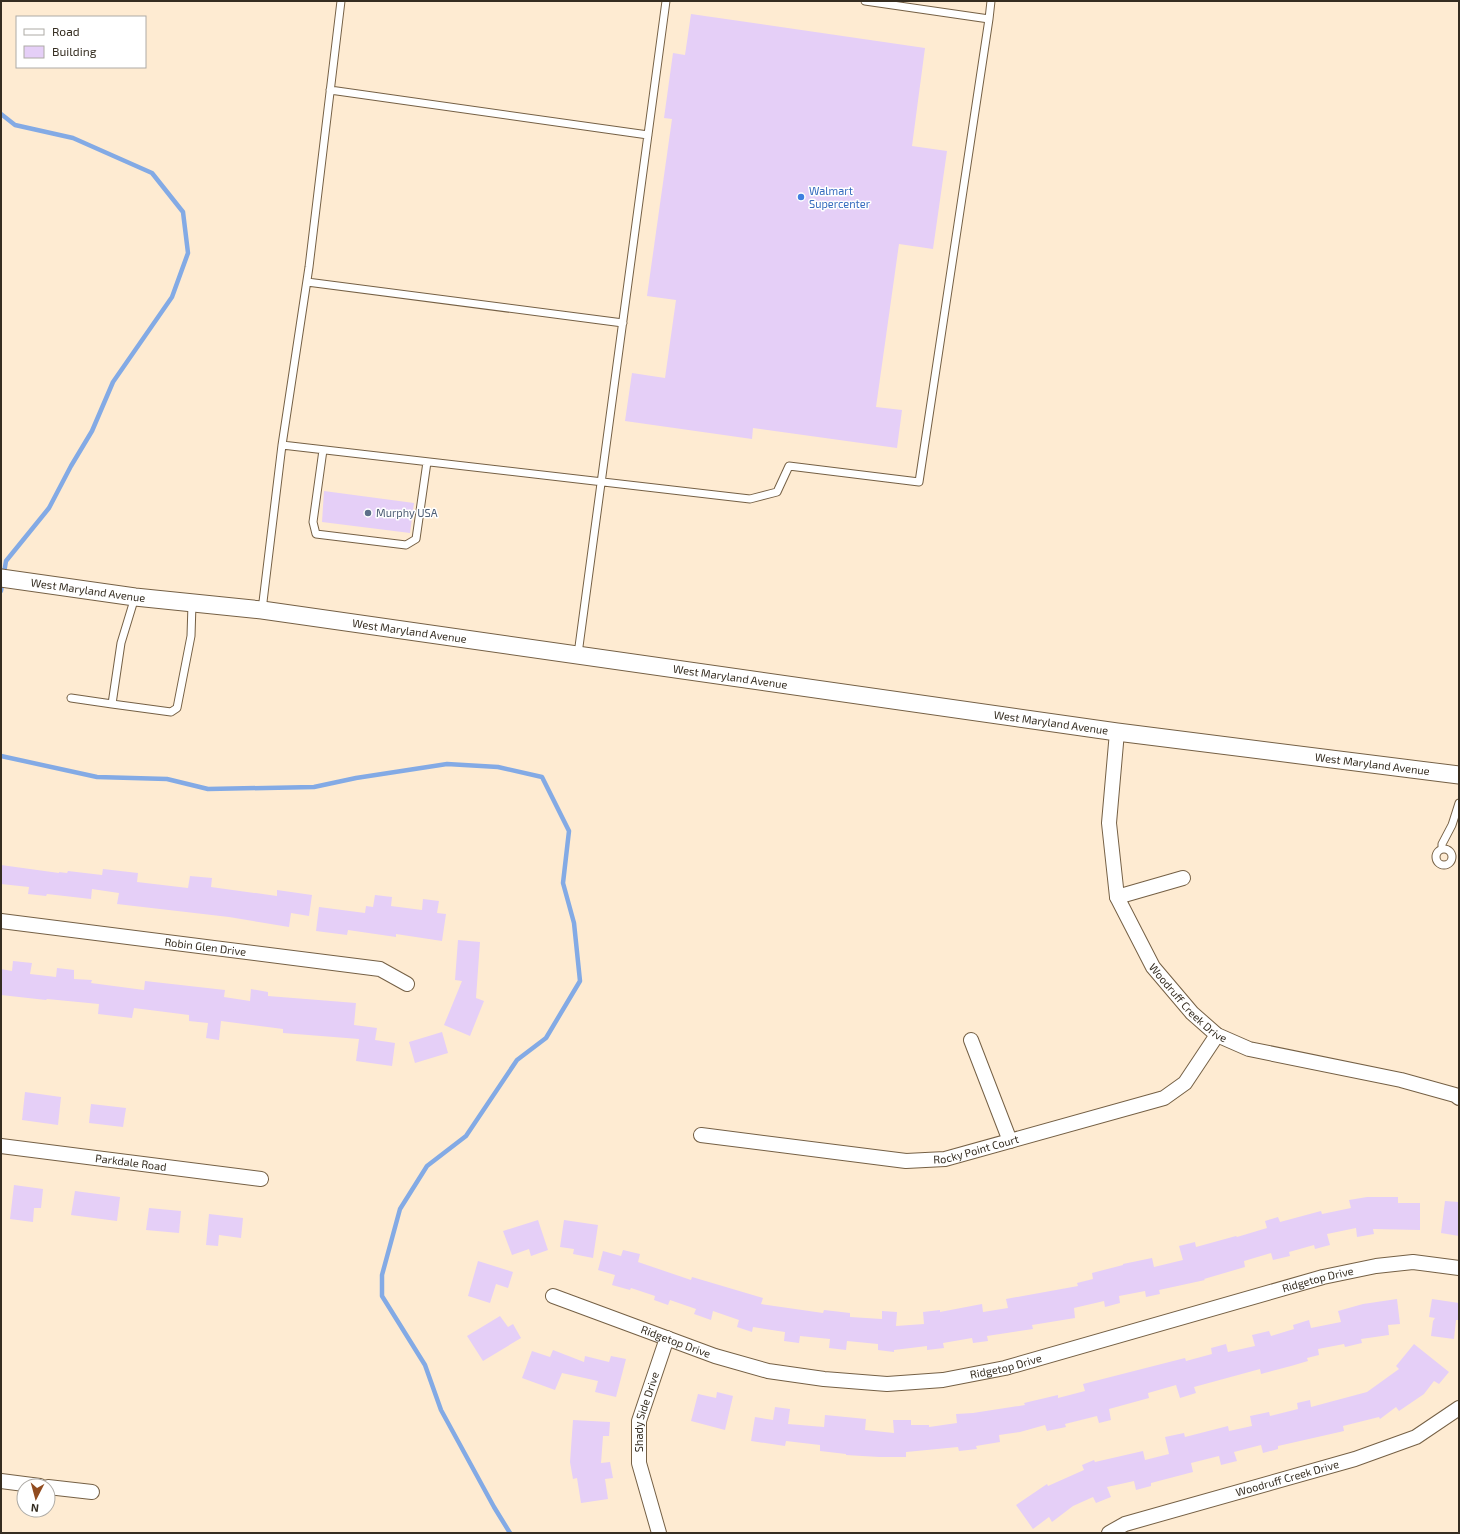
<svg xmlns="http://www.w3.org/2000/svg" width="1460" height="1534" font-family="'Exo 2',sans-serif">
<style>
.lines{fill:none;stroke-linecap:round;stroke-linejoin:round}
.stream{stroke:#83aae5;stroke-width:4.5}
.building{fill:#e5cff7}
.service-casing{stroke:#756045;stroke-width:9}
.minor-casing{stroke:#756045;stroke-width:16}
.tertiary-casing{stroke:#756045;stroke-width:19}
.service{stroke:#fff;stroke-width:7}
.minor{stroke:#fff;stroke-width:14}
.tertiary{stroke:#fff;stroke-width:17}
.shop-dot{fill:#3f7fe0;stroke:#fff;stroke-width:1.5}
.service-dot{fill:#5c6f8a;stroke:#fff;stroke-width:1.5}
.labels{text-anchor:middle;stroke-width:3;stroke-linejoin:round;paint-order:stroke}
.shop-label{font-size:11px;fill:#366cbe;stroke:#fff;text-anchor:start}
.service-label{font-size:11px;fill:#4e5e75;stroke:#fff;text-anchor:start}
.street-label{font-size:11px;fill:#352d21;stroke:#fff}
</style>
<rect width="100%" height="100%" fill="#feebd2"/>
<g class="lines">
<!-- stream -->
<path class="stream" d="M1 114 15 125 73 138 152 173 183 212 188 253 172 297 113 382 92 431 71 466 49 508 6 561 1 591
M1 756 97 777 167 779 208 789 314 787 356 778 447 764 498 767 542 777 569 831 563 883 574 923 580 981 546 1038 517 1060 466 1136 427 1166 400 1209 382 1275V1296L425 1365 441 1410 494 1507 510 1533"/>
</g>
<!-- building -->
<path class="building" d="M691 14 925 48 912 146 947 151 933 249 899 244 876 407 902 410 897 448 753 428 752 439 625 421 632 373 665 378 676 300 647 296 672 119 664 118 673 53 685 55Z
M324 491 414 503 410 533 322 522Z
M1 865 59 873V872L67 873 68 871 102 875 103 869 138 873 137 882 188 888 190 876 212 878 211 887 277 896V890L312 895 309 916 291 913 289 927 229 917 117 904 119 893 92 889 91 899 47 894 46 896 28 894 29 887 1 884Z
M375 895 392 897 391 906 422 910 423 899 439 901 437 913 446 914 442 941 396 934V937L348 930 347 935 316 931 319 907 365 913 366 906 373 907Z
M458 940 480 942 476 998 484 1001 470 1036 444 1025 462 981 455 980Z
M13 961 32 963 30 974 56 977 57 968 74 970V979L92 980 91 983 144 990 145 981 225 990 224 997 250 1001 251 989 268 992V996L356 1003 354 1025 377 1028 375 1040 395 1043 392 1066 356 1061 359 1039 283 1033V1029L221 1021 219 1040 206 1038 208 1023 189 1021V1015L134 1008 132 1018 98 1014 99 1004 47 999 46 1000 1 995V969L12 971Z
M442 1032 448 1053 415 1063 409 1042Z
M25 1092 61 1097 58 1125 22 1120Z
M91 1104 126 1108 123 1127 89 1123Z
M14 1185 43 1189 41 1208H34L33 1222 10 1219Z
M75 1191 120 1197 117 1221 71 1215Z
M1367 1197H1398V1203H1420V1230L1373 1229 1374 1234 1357 1237 1356 1228 1327 1234 1330 1245 1315 1249 1314 1245 1289 1252 1290 1256 1273 1260 1271 1253 1244 1261 1245 1267 1204 1279 1205 1280 1159 1290 1160 1294 1146 1297 1145 1291 1119 1296 1120 1303 1105 1307 1104 1301 1074 1308 1075 1318 1032 1325 1033 1329 987 1336 988 1341 973 1343 972 1338 943 1343 944 1348 927 1350V1346L894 1350V1352L878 1350V1344L847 1341 846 1350 829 1348 830 1339 800 1336 799 1343 784 1341 785 1332 753 1327 752 1332 737 1327 739 1320 713 1311 711 1320 694 1314 696 1309 670 1300 668 1305 654 1300 655 1296 631 1288 630 1290 612 1285 615 1275 598 1270 603 1251 621 1256 623 1250 640 1254 638 1262 691 1280 692 1277 763 1298 761 1304 823 1313 824 1310 850 1313V1317L882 1319V1311L897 1312 896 1326 924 1324 923 1312 940 1310V1312L982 1304 983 1312 1008 1308 1006 1299 1078 1286 1077 1283 1093 1279 1092 1273 1123 1265V1264L1152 1258 1154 1267 1183 1260 1179 1246 1195 1242 1196 1247 1236 1236 1237 1237 1267 1228 1265 1221 1278 1217 1280 1222 1321 1211 1322 1214 1351 1208 1349 1200Z
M1445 1201 1459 1202V1236L1441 1233Z
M149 1208 181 1211 179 1233 146 1230Z
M209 1214 243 1218 241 1238 219 1235 218 1246 206 1245Z
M538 1220 548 1250 531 1256 529 1249 512 1255 503 1231Z
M564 1220 598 1225 593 1258 573 1254 574 1249 560 1247Z
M478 1261 513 1272 508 1288 496 1284 490 1303 468 1296Z
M1397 1299 1400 1324 1388 1325 1389 1335 1361 1339 1362 1343 1345 1347 1344 1344 1318 1349 1319 1355 1307 1358 1308 1361 1291 1366 1261 1374 1260 1369 1194 1387 1196 1393 1180 1398 1176 1385 1148 1393 1149 1398 1109 1409 1111 1420 1099 1423 1097 1416 1065 1424 1066 1427 1047 1431 1045 1425 1020 1432 999 1435 1000 1442 976 1446 977 1449 959 1451 958 1447 906 1452V1457H879L846 1455V1454L820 1451V1445L786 1441 785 1446 751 1441 755 1417 773 1420 775 1407 790 1409 788 1424 824 1427 825 1415 866 1419 865 1430 894 1433 893 1420H911V1425H929V1427L957 1423 956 1414 973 1413 1025 1405 1024 1403 1058 1395V1398L1085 1391 1083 1384 1185 1358 1186 1361 1212 1354 1211 1348 1226 1344 1228 1352 1255 1346 1252 1335 1269 1331 1271 1336 1294 1329 1293 1325 1309 1320 1311 1328 1341 1322 1338 1311 1363 1304Z
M1432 1299 1459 1303V1320H1456L1454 1339 1431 1336 1433 1321 1435 1318 1429 1317Z
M500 1316 508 1327 513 1324 521 1338 483 1361 467 1336Z
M1414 1344 1449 1372 1439 1384 1434 1381 1424 1394 1399 1411 1396 1407 1380 1419 1379 1417 1343 1426 1344 1431 1278 1446V1449L1263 1453 1261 1445 1234 1452 1237 1461 1221 1465 1219 1456 1191 1463 1193 1472 1151 1483V1486L1136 1490 1134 1481 1107 1487 1111 1497 1096 1503 1093 1497 1073 1506 1052 1522 1049 1517 1033 1529 1016 1505 1047 1484 1048 1486 1084 1470 1082 1465 1094 1460 1095 1462 1143 1451 1145 1460 1169 1454 1165 1437 1184 1433 1185 1437 1228 1426 1229 1431 1252 1426 1250 1416 1269 1412 1270 1416 1298 1409 1297 1403 1310 1400 1311 1407 1367 1392 1399 1369 1396 1366Z
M553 1350 584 1362 585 1356 609 1362 611 1356 626 1359 616 1397 595 1392 598 1381 562 1373 555 1390 522 1378 532 1351 550 1357Z
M717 1392 733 1396 725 1430 691 1421 698 1394 716 1398Z
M573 1420 610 1422 609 1436H603L601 1463 610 1462 613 1478 605 1479 608 1499 581 1503 577 1478 573 1479 570 1462Z"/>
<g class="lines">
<defs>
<path id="service" d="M989 19 991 1
M330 90 648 135
M307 282 623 323
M282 445 750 499 777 492 789 466 919 482 989 19 865 1
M323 450 313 522 316 534 406 545 416 539 427 462
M262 610 282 445 309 267 341 1
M578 654 666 1
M71 698 112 704 121 643 135 597
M112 704 171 712 177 708 191 636 192 604
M1436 857a8 8 0 1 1 16 0a8 8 0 1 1-16 0Z
M1442 849V844L1452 825 1459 803"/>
<g id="minor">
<path id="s1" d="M1117 732 1109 823 1117 897 1153 967 1192 1013 1217 1035 1249 1049 1401 1080 1455 1095 1459 1098"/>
<path d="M1117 897 1183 878"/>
<path id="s2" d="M1 921 380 969 407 984"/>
<path d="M971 1040 1010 1141"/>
<path id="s3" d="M701 1135 906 1161 945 1159 1164 1098 1185 1083 1217 1035"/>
<path id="s4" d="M1 1146 261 1179"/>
<path id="s5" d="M553 1296 715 1356 768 1371 824 1379 887 1384 943 1380 1005 1368 1323 1277 1376 1266 1413 1262 1459 1268"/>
<path d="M1 1481 40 1486"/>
<path d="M48 1487 92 1492"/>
<path id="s6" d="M659 1533 639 1463V1421L667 1338"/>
<path id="s7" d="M1109 1533 1125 1524 1355 1459 1416 1437 1459 1408"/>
</g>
<g id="tertiary">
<path id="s8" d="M1 578 135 597 262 610 1117 732 1459 775"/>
</g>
</defs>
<!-- service casing -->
<use href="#service" class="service-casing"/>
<!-- minor casing -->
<use href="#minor" class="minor-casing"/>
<!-- tertiary casing -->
<use href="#tertiary" class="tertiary-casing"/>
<!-- service -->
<use href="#service" class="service"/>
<!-- minor -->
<use href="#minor" class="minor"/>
<!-- tertiary -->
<use href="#tertiary" class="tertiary"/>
</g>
<!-- markers -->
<circle class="shop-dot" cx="801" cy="197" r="4"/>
<circle class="service-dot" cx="368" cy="513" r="4"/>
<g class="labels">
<!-- shop labels -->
<g class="shop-label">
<text x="809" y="195">Walmart<tspan x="809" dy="13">Supercenter</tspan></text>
</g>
<!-- service labels -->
<g class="service-label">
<text x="376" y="517">Murphy USA</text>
</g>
<!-- street labels -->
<g class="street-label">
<text dy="4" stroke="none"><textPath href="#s8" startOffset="88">West Maryland Avenue</textPath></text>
<text dy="4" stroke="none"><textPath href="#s8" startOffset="412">West Maryland Avenue</textPath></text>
<text dy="4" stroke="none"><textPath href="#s8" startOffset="736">West Maryland Avenue</textPath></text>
<text dy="4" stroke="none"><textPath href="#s8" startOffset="1060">West Maryland Avenue</textPath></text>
<text dy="4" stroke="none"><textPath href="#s8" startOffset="1384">West Maryland Avenue</textPath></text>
<text dy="4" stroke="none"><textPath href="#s2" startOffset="206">Robin Glen Drive</textPath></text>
<text dy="4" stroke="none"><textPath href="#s1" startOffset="295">Woodruff Creek Drive</textPath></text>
<text dy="4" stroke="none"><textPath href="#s3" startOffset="278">Rocky Point Court</textPath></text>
<text dy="4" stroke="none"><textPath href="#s4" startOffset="131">Parkdale Road</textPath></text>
<text dy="4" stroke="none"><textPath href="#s5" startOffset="792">Ridgetop Drive</textPath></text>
<text dy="4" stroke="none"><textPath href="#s5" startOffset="131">Ridgetop Drive</textPath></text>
<text dy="4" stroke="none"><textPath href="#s5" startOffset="468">Ridgetop Drive</textPath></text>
<text dy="4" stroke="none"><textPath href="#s6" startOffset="125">Shady Side Drive</textPath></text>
<text dy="4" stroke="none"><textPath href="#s7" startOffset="187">Woodruff Creek Drive</textPath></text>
</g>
</g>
<!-- border -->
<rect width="1460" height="1534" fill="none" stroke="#352d21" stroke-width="4"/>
<!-- legend -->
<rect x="16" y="16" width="130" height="52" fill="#ffffff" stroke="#aeaba6"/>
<rect x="24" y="29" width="20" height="6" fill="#ffffff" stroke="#aeaba6"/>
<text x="52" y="36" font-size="12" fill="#352d21">Road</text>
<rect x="24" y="46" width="20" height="12" fill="#e5cff7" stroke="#aeaba6"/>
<text x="52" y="56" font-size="12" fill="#352d21">Building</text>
<!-- north arrow -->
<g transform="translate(36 1498) rotate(186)"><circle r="19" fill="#ffffff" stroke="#aeaba6"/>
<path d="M0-3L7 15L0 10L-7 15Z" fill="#914c20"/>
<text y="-6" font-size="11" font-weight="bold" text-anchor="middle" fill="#352d21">N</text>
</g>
</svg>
